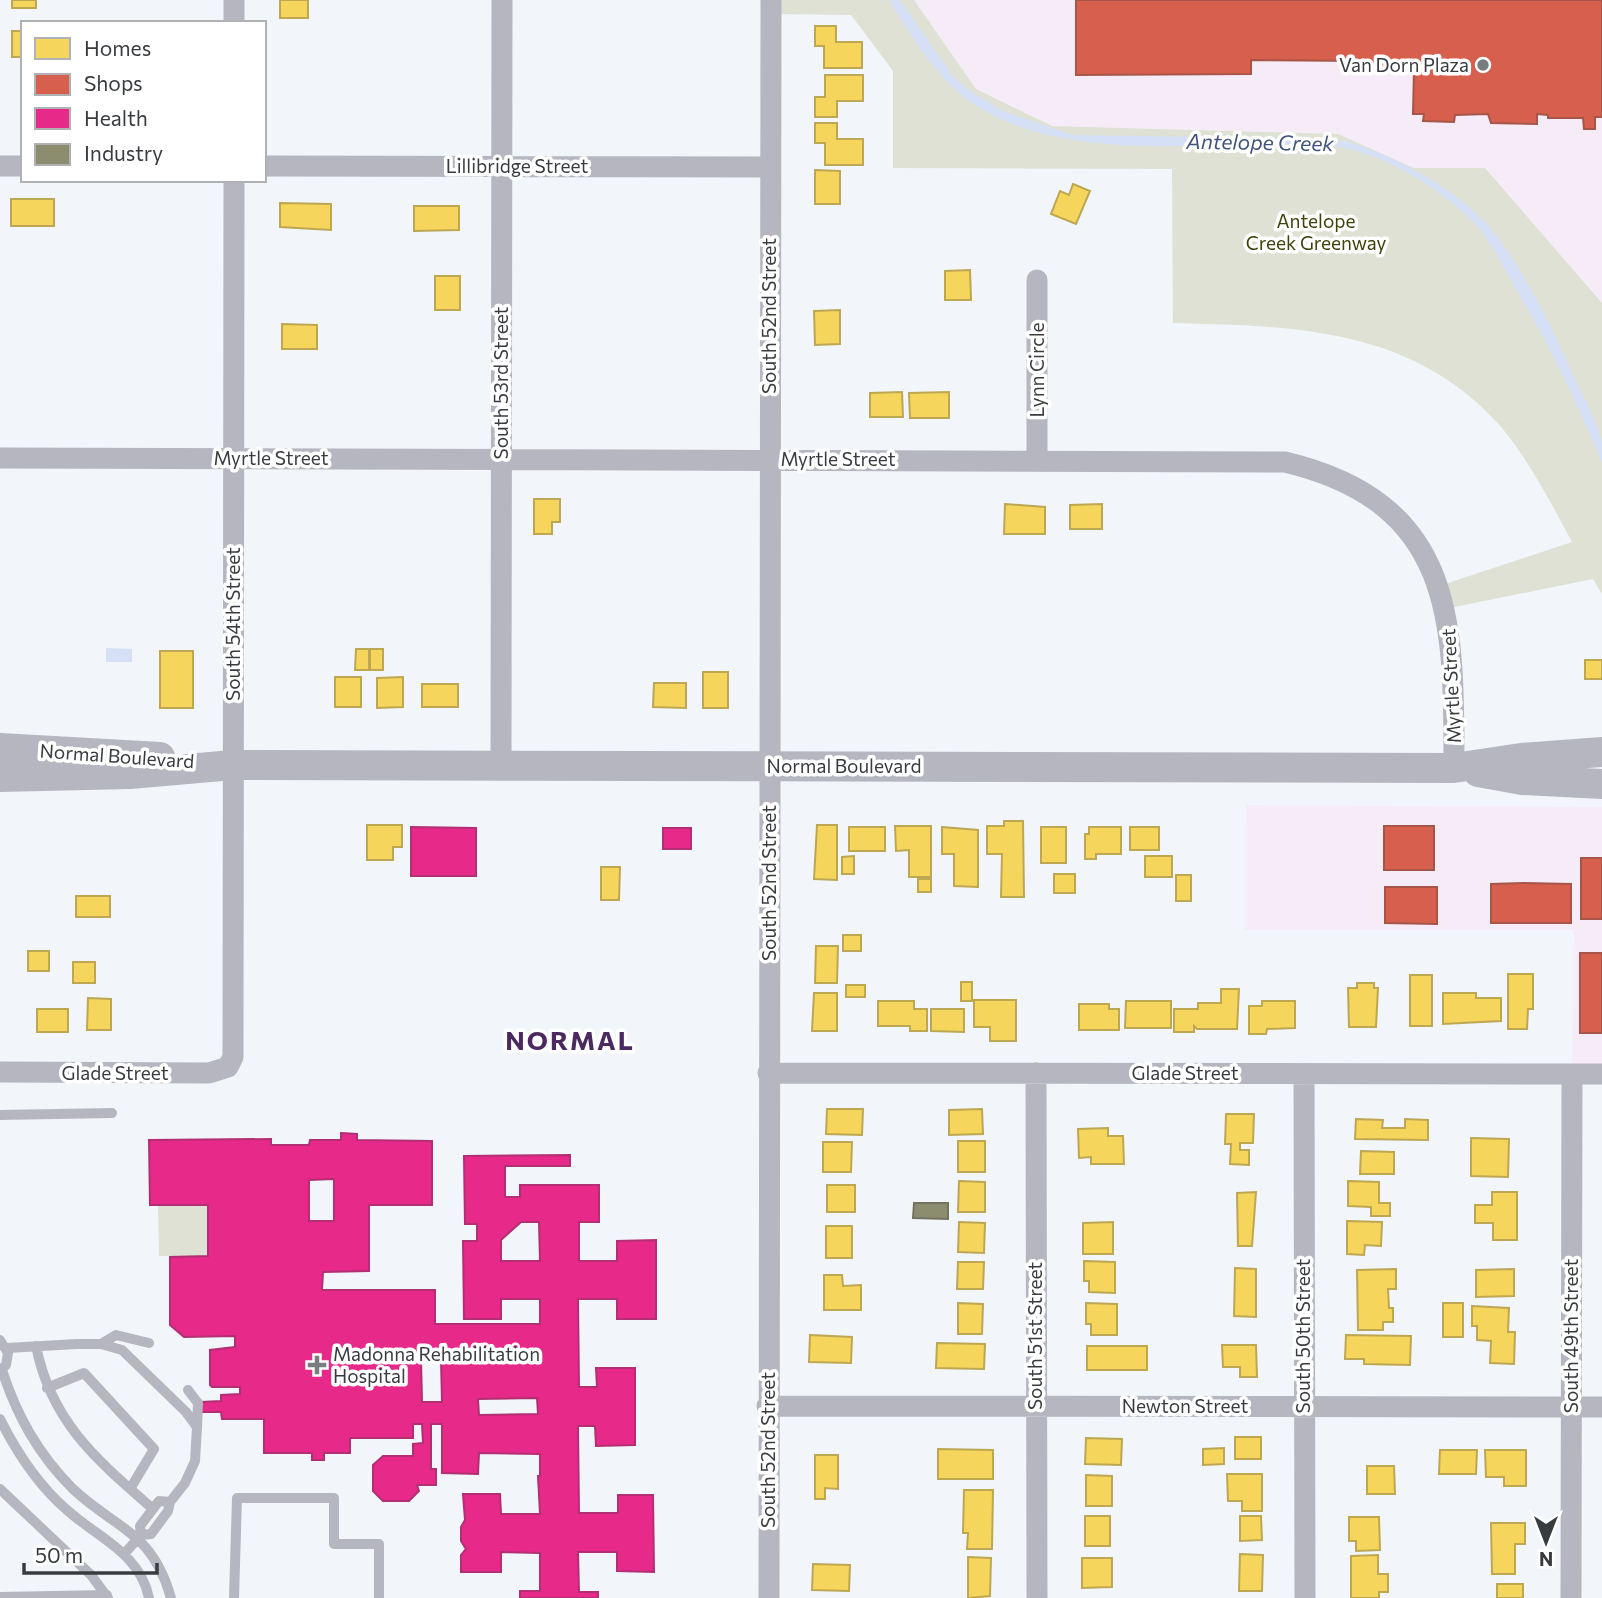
<svg xmlns="http://www.w3.org/2000/svg" width="1602" height="1598" font-family="Commissioner,sans-serif">
<style>
.commercial{fill:#f6ecf7}
.green{fill:#dee1d4}
.water{fill:#d5e0f6}
.homes{fill:#f6d55c;stroke:#bda753;stroke-width:2}
.shops{fill:#d6604d;stroke:#a75549;stroke-width:2}
.health{fill:#e7298a;stroke:#b32f74;stroke-width:2;fill-rule:evenodd}
.industry{fill:#8c8c6e;stroke:#737460;stroke-width:2}
.lines{fill:none;stroke-linecap:round;stroke-linejoin:round}
.lane{stroke:#b6b6c0;stroke-width:10}
.street{stroke:#b6b6c0;stroke-width:21}
.secondary{stroke:#b5b6bf;stroke-width:30}
.poi-dot{fill:#7a7d80;stroke:#fff;stroke-width:2.5}
.labels{text-anchor:middle;stroke-width:7;stroke-linejoin:round;paint-order:stroke}
.poi-label{font-size:19px;fill:#393c3f;stroke:#fff;text-anchor:end}
.street-label{font-size:19px;fill:#393c3f;stroke:#fff}
.park-label{font-size:19px;fill:#3e4109;stroke:#fff}
.water-label{font-size:21px;font-style:italic;fill:#3f537d;stroke:#fff}
.district-label{font-size:26px;font-weight:bold;letter-spacing:2px;fill:#4c2960;stroke:#fff}
</style>
<rect width="100%" height="100%" fill="#f2f6fa"/>
<!-- commercial -->
<path class="commercial" d="M914 0H1602V374L1600 361 1485 168H1414L1338 134 1052 126 976 89Z
M1246 805 1602 807V1074H1572L1574 930H1245Z"/>
<!-- green -->
<path class="green" d="M771 0H914L976 89 1052 126 1338 134 1414 168H1485L1602 303V594L1593 579 1445 609 1439 586 1572 542C1551 503 1530 462 1502 428 1415 328 1295 326 1173 323L1172 169 893 168V71L851 15 771 14Z
M158 1205H208V1256H159Z"/>
<!-- water -->
<path class="water" d="M889 0H900L953 76 969 90 1003 111 1073 135 1333 139C1380 146 1455 188 1487 224 1525 267 1555 335 1579 387 1587 404 1598 423 1602 442 1602 448 1602 456 1602 463 1576 400 1550 346 1515 288 1502 265 1491 240 1472 221 1441 190 1389 157 1345 148 1323 144 1298 145 1276 145 1182 144 1064 159 980 108 941 85 912 38 889 0Z
M106 648 132 649V662H106Z"/>
<!-- homes -->
<path class="homes" d="M12 0H36V8H12Z
M280 0H308V18H280Z
M815 26H836V42H862V68H824V46H815Z
M12 31H23V57H12Z
M825 75H863V101H837V117H815V97H825Z
M815 123H837V139H863V165H825V143H815Z
M815 170 840 171V204H815Z
M1073 184 1090 191 1076 224 1051 214 1060 191 1069 195Z
M11 199H54V226H11Z
M280 203 331 204V230L280 227Z
M414 206H459V230L414 231Z
M970 270 971 300H945V271Z
M435 276H460V310H435Z
M840 310V344L815 345 814 311Z
M282 324 317 325V349H282Z
M902 392 903 417H870V393Z
M949 392V418H910L909 393Z
M534 499H560V522H552V534H534Z
M1005 504 1045 507V534H1004Z
M1102 504V529H1070V505Z
M356 649H369V670H355Z
M370 649H383V670H370Z
M160 651H193V708H160Z
M1585 660H1602V679H1585Z
M703 672H728V708H703Z
M335 677H361V707H335Z
M403 677V707L377 708V678Z
M654 683H686V708L653 707Z
M422 684H458V707H422Z
M1004 821H1023L1024 897H1001L1002 854H987V826H1004Z
M367 825H402V847H393V860H367Z
M817 825H837V880L814 879Z
M895 826H931V877H909V850L896 851Z
M849 827H885V851H849Z
M942 827 978 830V887L954 886V854H942Z
M1041 827H1066V863H1041Z
M1089 827H1121V854H1096V859H1085V834H1089Z
M1130 827H1159V850H1130Z
M854 856V874H842V857Z
M1145 856H1172V877H1145Z
M601 867H620L619 900H601Z
M1054 874H1075V893H1054Z
M1176 875H1191V901H1176Z
M918 879H931V892H918Z
M76 896H110V917H76Z
M843 935H861V951H843Z
M816 946H838L837 983H815Z
M28 951H49V971H28Z
M73 962H95V983H73Z
M1508 974H1533V1009H1528L1527 1029H1508Z
M1410 975H1432V1026H1410Z
M961 982H972V1001H961Z
M1357 983H1374V988H1378L1376 1027H1349L1348 988H1357Z
M846 985H865V997H846Z
M1221 989H1239L1237 1029H1197L1194 1026V1032H1174V1009H1198V1003H1221Z
M814 993H837V1031H812Z
M1443 993H1476V998H1501V1021L1443 1024Z
M88 998 111 999V1030H87Z
M974 1000H1016V1041H990V1027H974Z
M878 1001H914V1009H927V1031H910V1026H878Z
M1126 1001H1171V1028H1125Z
M1262 1001H1295V1028L1267 1029 1266 1034H1249V1006H1262Z
M1079 1004H1109V1009H1119V1030H1079Z
M37 1009H68V1032H37Z
M931 1009H964V1032L931 1031Z
M827 1109H863L862 1135 826 1134Z
M982 1109 983 1134 949 1135V1110Z
M1226 1114H1254L1253 1143H1240V1150H1249V1165L1230 1164 1231 1144H1225Z
M1356 1119 1383 1120 1382 1128H1405V1119L1428 1120V1140L1355 1139Z
M1108 1128V1136H1123L1124 1164H1091V1157L1079 1158 1078 1129Z
M1471 1138 1509 1139 1508 1177 1471 1176Z
M958 1141H985V1172H958Z
M823 1142H852L851 1172H823Z
M1361 1151 1394 1152V1174H1360Z
M959 1181 985 1182V1212H958Z
M1348 1181 1379 1182V1203H1390V1216H1371V1207L1348 1206Z
M827 1185H855V1212H827Z
M1256 1192 1252 1246H1238L1237 1193Z
M1492 1192H1517V1240H1493V1223H1475V1205H1492Z
M1347 1221 1382 1222 1381 1246 1365 1245 1364 1255 1347 1254Z
M959 1222 985 1223 984 1253 958 1252Z
M1113 1222V1254H1083V1223Z
M826 1226H852V1258H826Z
M1084 1261 1115 1262V1293L1089 1292V1281H1084Z
M958 1262H984L983 1289H957Z
M1235 1268 1256 1269V1317L1234 1316Z
M1396 1269V1289H1388L1389 1308H1393V1322H1383V1330H1358L1357 1270Z
M1514 1269V1296L1476 1297V1270Z
M824 1275H842L843 1286 861 1285V1310H824Z
M958 1303 983 1304 982 1334H958Z
M1086 1303 1117 1304V1335H1091V1324H1086Z
M1443 1303H1463V1337H1443Z
M1472 1306 1509 1308 1508 1332H1515L1514 1364 1490 1363 1491 1341 1477 1340V1326H1472Z
M810 1335 852 1337 851 1363 809 1362Z
M1346 1335 1411 1336 1410 1365 1364 1364V1359H1345Z
M937 1343 985 1344 984 1369 936 1368Z
M1222 1345H1256L1257 1377H1240V1367H1223Z
M1087 1346H1147V1370H1087Z
M1235 1437H1261V1459H1235Z
M1086 1438 1122 1439 1121 1465 1085 1464Z
M1224 1448V1464L1203 1465V1449Z
M938 1449 993 1450V1479H938Z
M1440 1450H1477L1476 1474H1439Z
M1485 1450H1526V1486H1504V1477H1486Z
M815 1455H838V1489L825 1488V1499H815Z
M1367 1466H1394L1395 1494H1367Z
M1227 1474H1262V1511H1242V1501H1228Z
M1086 1475 1112 1476V1506H1086Z
M964 1490H993L992 1549H967L968 1533H963Z
M1085 1516H1110V1546H1085Z
M1240 1516H1261L1262 1540 1240 1541Z
M1349 1517H1379L1380 1550 1356 1551V1541H1349Z
M1491 1523H1525V1544H1515V1574H1492Z
M1240 1554 1263 1555 1262 1591H1239Z
M1378 1555V1574H1388V1592H1379V1598H1351V1556Z
M968 1557 991 1558 990 1596 968 1598Z
M1082 1558H1112V1587L1082 1588Z
M813 1564 850 1565 849 1591 812 1590Z
M1497 1584H1523V1598H1497Z"/>
<!-- shops -->
<path class="shops" d="M1076 0H1602V117H1595V129H1584L1583 118H1548V115L1537 114V124L1491 123 1488 114 1455 115 1454 122 1423 121 1424 114H1413L1414 69H1364V61L1251 60V74L1076 75Z
M1384 826H1434V870H1384Z
M1581 858H1602V919H1581Z
M1524 883 1571 884V923H1491V884Z
M1385 887H1437V924L1385 923Z
M1580 953H1602V1033H1580Z"/>
<!-- health -->
<path class="health" d="M411 827 476 828V876H411Z
M663 828H691V849H663Z
M341 1133 357 1134V1140L432 1141V1205H369V1271L323 1272 322 1290H435V1324H540V1299H501V1319H464L463 1241H477V1224H465L464 1156 570 1155V1166H505V1197H520V1185H599V1222H579V1261H617V1241L656 1240V1319H617V1299H578L579 1387H597L596 1368H635V1445L596 1446 595 1426H578L579 1513H618V1495H653L654 1572 617 1571V1552H578L579 1592H598V1598H520V1591H540V1553L501 1552V1572H461V1555L466 1549 461 1541V1527L465 1520 463 1494H500L501 1514H540L538 1476H540V1454L479 1453 478 1474 442 1473V1424H431V1469H436V1485H417L419 1491 409 1501H383L373 1491V1465L383 1456H413V1444L423 1443 422 1424H413V1438H350V1453H324V1460H312V1453H264V1419H222L221 1412H202V1402L221 1401V1395L240 1394V1387H212L210 1385V1350L235 1347V1336L184 1337 170 1325V1257L208 1256V1205H150L149 1140 271 1139V1145H309L310 1140H341ZM334 1179V1221H309V1180ZM521 1222H539L540 1261H501V1240ZM421 1360H441L442 1402H422ZM537 1398 538 1414 479 1415 478 1399Z"/>
<!-- industry -->
<path class="industry" d="M914 1203H948V1219L913 1218Z"/>
<g class="lines">
<!-- lane -->
<path class="lane" d="M0 1115 112 1113
M0 1340 8 1353 6 1365 0 1371
M101 1344 116 1335 149 1343
M36 1346C51 1422 97 1460 152 1508
M7 1348 77 1344H101L122 1350 186 1412 197 1427 195 1461 185 1483 170 1502 168 1511 151 1534 141 1535 125 1553
M2 1370C17 1416 38 1454 73 1489 117 1530 152 1531 171 1598
M47 1388 84 1373 154 1449 130 1489
M188 1390 198 1403 197 1427
M0 1419C17 1453 38 1485 67 1510 98 1538 140 1553 149 1598
M0 1489 91 1575 108 1598
M141 1535 140 1526 159 1501 170 1502
M0 1597 107 1595
M234 1598 237 1498H334V1544H379V1598"/>
<!-- street -->
<path class="street" d="M234 23V0
M0 166H23
M264 166 769 167
M1037 280V459
M0 458 1285 462C1456 503 1454 622 1454 768
M501 767 502 0
M0 1072 209 1073 228 1067 233 1057 234 180
M768 1073 1602 1074
M1036 1073 1037 1598
M1304 1074 1305 1598
M767 1406 1602 1407
M769 1598 771 0
M1571 1598 1572 1074"/>
<!-- secondary -->
<path class="secondary" d="M0 748 160 757
M1478 772 1522 780 1602 784
M0 777 130 774 233 765 1454 768 1521 758 1602 752"/>
</g>
<!-- markers -->
<g class="poi-dot">
<circle cx="1483" cy="65" r="7"/>
<path d="M313.5 1354.5h7v7h7v7h-7v7h-7v-7h-7v-7h7z"/>
</g>
<g class="labels">
<!-- poi labels -->
<g class="poi-label">
<text x="1469" y="72">Van Dorn Plaza</text>
<text x="333" y="1361" text-anchor="start">Madonna Rehabilitation<tspan x="333" dy="22">Hospital</tspan></text>
</g>
<!-- street labels -->
<g class="street-label">
<text x="517" y="173">Lillibridge Street</text>
<text transform="translate(769 316) rotate(-90)" y="7">South 52nd Street</text>
<text transform="translate(1037 370) rotate(-90)" y="7">Lynn Circle</text>
<text transform="translate(501 383) rotate(-90)" y="7">South 53rd Street</text>
<text x="271" y="465">Myrtle Street</text>
<text x="838" y="466">Myrtle Street</text>
<text transform="translate(233 624) rotate(-90)" y="7">South 54th Street</text>
<text transform="translate(1451 686) rotate(-93)" y="7">Myrtle Street</text>
<text transform="translate(117 756) rotate(4)" y="7">Normal Boulevard</text>
<text x="844" y="773">Normal Boulevard</text>
<text transform="translate(769 883) rotate(-90)" y="7">South 52nd Street</text>
<text x="115" y="1080">Glade Street</text>
<text x="1185" y="1080">Glade Street</text>
<text transform="translate(1035 1336) rotate(-90)" y="7">South 51st Street</text>
<text transform="translate(1303 1336) rotate(-90)" y="7">South 50th Street</text>
<text transform="translate(1571 1336) rotate(-90)" y="7">South 49th Street</text>
<text x="1185" y="1413">Newton Street</text>
<text transform="translate(768 1450) rotate(-90)" y="7">South 52nd Street</text>
</g>
<!-- park labels -->
<g class="park-label">
<text x="1316" y="228">Antelope<tspan x="1316" dy="22">Creek Greenway</tspan></text>
</g>
<!-- water labels -->
<g class="water-label">
<text transform="translate(1260 143) rotate(1)" y="7">Antelope Creek</text>
</g>
<!-- district labels -->
<g class="district-label">
<text x="570" y="1050">NORMAL</text>
</g>
</g>
<!-- legend -->
<rect x="21" y="21" width="245" height="161" fill="#ffffff" stroke="#b0b1b2" stroke-width="2"/>
<rect x="35" y="38" width="35" height="21" fill="#f6d55c" stroke="#b0b1b2" stroke-width="2"/>
<text x="84" y="56" font-size="21" fill="#393c3f">Homes</text>
<rect x="35" y="74" width="35" height="21" fill="#d6604d" stroke="#b0b1b2" stroke-width="2"/>
<text x="84" y="91" font-size="21" fill="#393c3f">Shops</text>
<rect x="35" y="108" width="35" height="21" fill="#e7298a" stroke="#b0b1b2" stroke-width="2"/>
<text x="84" y="126" font-size="21" fill="#393c3f">Health</text>
<rect x="35" y="144" width="35" height="21" fill="#8c8c6e" stroke="#b0b1b2" stroke-width="2"/>
<text x="84" y="161" font-size="21" fill="#393c3f">Industry</text>
<!-- north arrow -->
<g transform="translate(1546 1542) rotate(180)" stroke="#ffffff" stroke-width="5" paint-order="stroke">
<path d="M0-5L12 26L0 18L-12 26Z" fill="#393c3f"/>
<text y="-10" font-size="19" font-weight="bold" text-anchor="middle" fill="#393c3f">N</text>
</g>
<!-- scale -->
<path d="M24 1563v10h133v-10" fill="none" stroke="#393c3f" stroke-width="3.5"/>
<text x="35" y="1563" font-size="21" fill="#393c3f" stroke="#ffffff" stroke-width="5" paint-order="stroke">50 m</text>
</svg>
